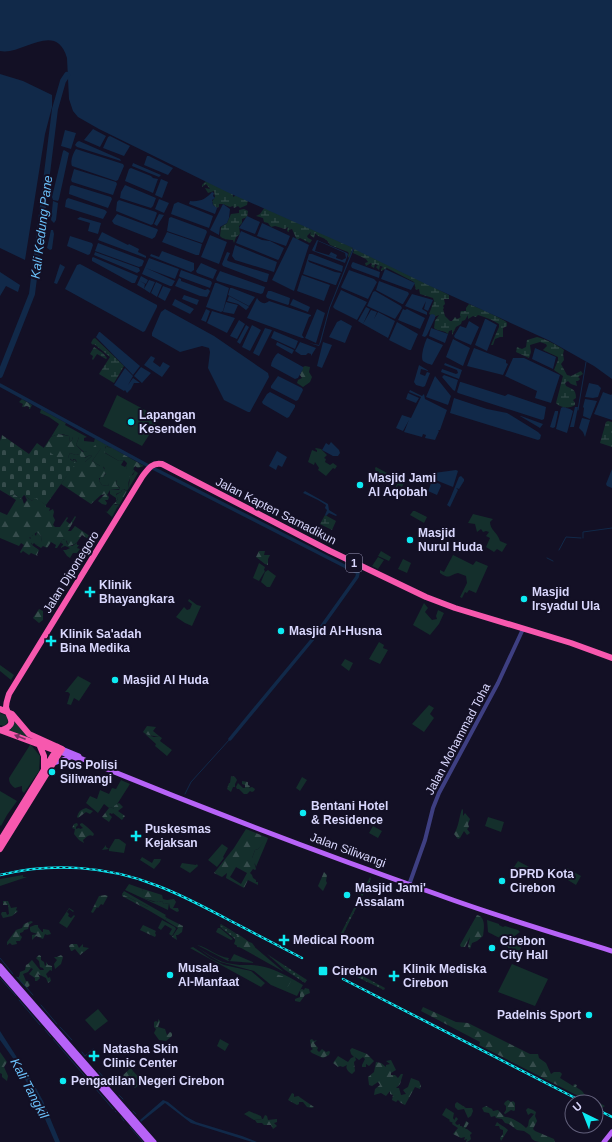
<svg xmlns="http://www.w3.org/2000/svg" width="612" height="1142" font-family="Helvetica,sans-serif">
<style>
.green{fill:#142f2c}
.forest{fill:url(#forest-firs);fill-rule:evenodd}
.wetland{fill:url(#wetland-marsh)}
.cemetery{fill:url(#cemetery-stones)}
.garden{fill:url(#garden-dots)}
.water{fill:#112949;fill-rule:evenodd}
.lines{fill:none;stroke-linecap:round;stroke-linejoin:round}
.stream{stroke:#112949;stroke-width:1}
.canal{stroke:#112949;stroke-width:3.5}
.river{stroke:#112949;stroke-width:6}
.minor{stroke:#3e3f82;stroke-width:4}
.major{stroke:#b763f7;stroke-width:5}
.highway{stroke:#f758ae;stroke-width:6}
.rail-casing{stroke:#0debf3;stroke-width:2.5}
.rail{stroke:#131025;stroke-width:1;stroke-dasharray:3;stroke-linecap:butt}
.oneway{fill:#7a3063}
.poi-dot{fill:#0debf3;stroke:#131025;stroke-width:1.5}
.labels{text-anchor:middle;stroke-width:4;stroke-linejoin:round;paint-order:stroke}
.shield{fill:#131025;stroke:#9e9bbc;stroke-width:1}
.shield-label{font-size:11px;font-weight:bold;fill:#d9d7fd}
.poi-label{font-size:12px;font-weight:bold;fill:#d9d7fd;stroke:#131025;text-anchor:start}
.street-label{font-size:12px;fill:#d9d7fd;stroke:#131025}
.water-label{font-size:13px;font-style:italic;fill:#6abff8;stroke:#131025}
</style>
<defs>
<pattern id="forest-firs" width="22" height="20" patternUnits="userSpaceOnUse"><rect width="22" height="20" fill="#142f2c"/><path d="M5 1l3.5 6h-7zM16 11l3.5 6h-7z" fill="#364c4c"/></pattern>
<pattern id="wetland-marsh" width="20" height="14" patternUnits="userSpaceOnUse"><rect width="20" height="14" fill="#142f2c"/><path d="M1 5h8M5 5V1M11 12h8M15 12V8" fill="none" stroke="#364c4c"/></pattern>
<pattern id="cemetery-stones" width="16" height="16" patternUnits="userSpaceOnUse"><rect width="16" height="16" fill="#142f2c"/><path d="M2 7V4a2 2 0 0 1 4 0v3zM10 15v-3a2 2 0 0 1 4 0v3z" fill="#364c4c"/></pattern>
<pattern id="garden-dots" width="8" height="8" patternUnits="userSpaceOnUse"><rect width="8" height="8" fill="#142f2c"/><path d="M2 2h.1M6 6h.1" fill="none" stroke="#364c4c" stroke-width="1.8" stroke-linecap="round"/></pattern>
</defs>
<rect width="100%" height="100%" fill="#131025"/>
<!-- green -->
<path class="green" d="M117 395 160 418 142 446 103 426Z
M41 409 66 423 65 425 87 437 84 438V441L94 442 95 438 111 447 110 448 107 446 105 447V453L119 461 124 460 121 465 125 467 127 464 126 468 132 471 134 466H135L133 469 135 471C131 476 127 481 129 488L127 491 124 489 122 490 121 492 116 494 118 499 116 501V498L110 494V490H119L120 488 116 484 117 480 108 483 109 485 107 486 102 485 99 481 100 478H103L104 475 106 474 104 467 100 466 92 461 101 448H94L90 451 84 452 76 445 79 437H73L72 440 70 442 69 436C61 433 57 434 51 437L59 424 49 417 40 413Z
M316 448 321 449 327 455 324 458 326 459 325 462 330 465 333 463 337 466 335 469 333 468 326 476 318 470 319 468 315 462 314 465 308 462 312 450 317 452V450L315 449Z
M70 453 76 455 79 454 85 458 90 455 92 456 85 462H77L75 459H73V461L68 457Z
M376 467 387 473 385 477H374L367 473 369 471 372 473H376L375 468Z
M395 474 403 475 406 478 402 487 398 485 396 489H395L397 484 391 481 392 475 394 476Z
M114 503 115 505 119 504 112 517 105 511 107 512Z
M413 511H415L427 517 424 523 410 515Z
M473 514 493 519 490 522C490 530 498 533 500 541L507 544 502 552 497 549 494 552 486 547 490 538 486 536 489 532 486 531 483 532 481 529 477 532 475 524 468 523Z
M37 532 42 537 41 543 36 545 34 543 32 545 30 536H32L34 533 36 536Z
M62 539 66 540 67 544 72 546 77 543V545H79L77 548 80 549 77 553H73L70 558 67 556 63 550H66L70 548 65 546 60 548 63 545V544L61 543Z
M381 551 391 557 389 561 378 556Z
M453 555 473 565 476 561 488 566 476 593 469 590 467 593 465 592 462 598 460 597 467 583 466 576 458 573C449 575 450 580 440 573V570L444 572Z
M378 557 384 560 378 569 372 566Z
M403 559 411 563 407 573 398 569Z
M259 563 265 567 264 570 265 571 259 581 253 578Z
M268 570 276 576 270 587H267L261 582 265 572Z
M189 599 197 605 201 606 192 626 185 623 176 617 184 607 187 610 190 609 192 604 188 601Z
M424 603 428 608 425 612 432 620 437 619 436 616 438 610 444 613 439 624 430 635 413 625Z
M379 642 384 645 383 648 388 650 380 664 369 659Z
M345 659 353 663 349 671 341 665Z
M0 665 14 675 11 680 0 671Z
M78 676 91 683 79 701 74 698 71 705 67 704 70 694 68 692H65Z
M429 705 434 708 430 714 434 718 424 732 412 724Z
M0 713 7 716C9 720 8 723 4 726L0 725Z
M15 722 29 737 33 740 10 731Z
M145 734 154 737 159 736 162 738 160 741 172 750 167 756 155 746 156 744Z
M30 745H31L40 756 39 771 24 793 22 791V786L15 788C11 785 9 783 9 778Z
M302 777 307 780 300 791 296 788Z
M121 780 130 784 114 809 111 807 109 808 104 804 98 813 86 803 90 796 97 799 100 790 109 794 112 788 116 789Z
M0 791 17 801 7 815 1 826 0 825Z
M488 817 504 822 501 832 485 826Z
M364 821 382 831 378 838 369 833 373 826 362 823Z
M115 839H119L126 844 124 853 109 851V849L102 850 106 845V847L109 849Z
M264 841H267L256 867 255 864 246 860 247 858H252L255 850 258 849Z
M222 844 228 848 223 857 224 858 217 867 208 860Z
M142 857 152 863 154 859H161L160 862 154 869 140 860Z
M518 861 529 867 525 873 514 867Z
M182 863 196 865 197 864 198 866 190 873 180 867Z
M567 868 581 876 576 885 563 877Z
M23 875V877H27L0 886V879Z
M129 884 143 889 142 892 143 898C149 900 155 904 162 901L164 904 169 903 168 910 125 890Z
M124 891 166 915 165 916 167 918 165 920 148 910V907L122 894Z
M69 908 74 911 73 912 69 909 67 912 69 914 68 916 71 918 74 915 75 916 67 928 59 923Z
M162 920 175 927 176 929 172 936 169 934 172 929 165 925 161 930 158 928Z
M487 920 499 924V925L503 927 505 926 518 930 520 932 508 941C504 940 491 934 488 932Z
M221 924 245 939 284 972 234 944 237 935 220 925Z
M197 945C208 947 217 957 229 958L228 960 230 961 234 954 255 963 228 961Z
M193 947 211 959 224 965 251 971 265 983 261 987 190 948Z
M197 947C208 954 219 963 233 964 242 966 251 964 260 966 276 969 289 977 303 985L297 996 271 985 254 971 220 962 208 955Z
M512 964 548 979 535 1006 498 992Z
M98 1009 108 1021 95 1031 85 1020Z
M220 1039 229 1044 225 1051 217 1046Z
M133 1071 143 1082 135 1088 129 1082 130 1077Z
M446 1108 454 1113 453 1118 455 1121 453 1123 449 1121 450 1120 442 1115Z
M249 1111 261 1116 262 1119 254 1120 244 1114Z"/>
<!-- forest -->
<path class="forest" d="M305 366 310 367 309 372 312 377 310 382 303 387 297 383 298 380 302 378 300 375 303 367Z
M22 399 32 405 30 409H29V407L27 406 22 407 23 404 19 402Z
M58 434 69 436 70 442 72 440 73 437H79L76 445 83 452C92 451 92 446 99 443L102 445V447L92 461 100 466H103L104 469 107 470 106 473 104 475 103 478H99V481L102 485 107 486 109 485 107 482C107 477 111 476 115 476L117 479 116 484 120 489 110 490 107 495 109 497 108 500H105L107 503 106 505 102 504 98 501 105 494 101 495 91 504 61 484 75 463 73 461 74 459 77 462H85L92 456 90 455 82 459 79 454 76 455 70 453 68 457 70 458 71 462 68 465 43 449 51 437Z
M106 446 110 448 111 447 144 466 138 468 135 466 132 471H129L126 468 127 463 124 460 119 461 104 452Z
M135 471 138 473 129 488C128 484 131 480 129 476L133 475Z
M123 489 127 491 117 509 119 504H114L118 499 116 495 121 492Z
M14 494 21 499 22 498 24 504 27 500 25 496 32 501 35 497 46 505V507L50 508 49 511 53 509 54 512 53 516 55 520 53 525 55 527H60L67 517 68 518 66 521 70 524 75 516 76 517 68 531H71L75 526 94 539 92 542 82 535C76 543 78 544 68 546L67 541 63 539 57 548H55L56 545 51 542 47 548 43 546 41 548 36 545 41 542 42 537 37 532 29 538 34 540V542L31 543 32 545 39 550 37 555 38 556 31 553 29 555 23 551 21 553 20 552 24 545 21 543 19 546 0 538V512L7 515 16 500 10 496Z
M259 551H265L264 555H270L268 559V565L265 564 256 557Z
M39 609 43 611V620L39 623 33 618Z
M147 726 156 727 153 731 159 736C153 736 147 736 143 732Z
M231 776 235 777 237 780 235 784V787H233L231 792 227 789 229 783H230Z
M242 781 248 782V785L250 786 249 788 252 787 255 789 254 791 252 792 250 791 247 794H244L239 789H237L236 787 238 783 243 788H245V785L242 784Z
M119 803 123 807 118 811 125 816 122 820 113 813 112 814 110 813 109 814 112 817 109 822 102 817 109 808 111 807 114 809V806Z
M86 808 93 811 90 814 86 812 78 818 77 817C79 811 80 810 86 808Z
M462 809 463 810V816L465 813 470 819 468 824 469 827 467 829 470 833 467 835 464 831 460 838 458 839 454 834C459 826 459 817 462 809Z
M77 823 78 825 76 827V829L79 828 80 829 83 828 80 825V824L82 823C87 827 91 830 94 834L93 836C88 834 87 837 83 840L84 843 79 840 74 834 75 829 72 828 74 824Z
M246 829 268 838 267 841 264 842 258 849 255 850 252 858H247V860L248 861 254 862 256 869 255 870 253 869 250 873 252 875 253 878 256 880V882H258V885L248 880 244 888 226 878 227 873 222 877 214 873 234 848ZM236 867 247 873 241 884 230 877Z
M324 872 327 875 326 881 327 883 323 891 318 886Z
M143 889 162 895 163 899 167 900 174 899 176 902 173 908H178L179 911 177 912 170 908 169 903 164 904 162 901 156 902 143 898 141 894Z
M122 894 148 907V910L122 896Z
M105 895 108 896 103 905 101 904 98 908 97 907 93 913 91 912 99 896Z
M3 901H8L11 908 17 907 16 910 18 911 12 916 3 918 1 914 2 912H6L7 915 9 914 8 905H3Z
M477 915C486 917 484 928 483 936L477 941 472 943 470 949 468 947 470 937 465 947H461L460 945Z
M167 918 183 926 182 932 178 935H176L177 940 172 937 178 928 165 920Z
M31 921 33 922 29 925 28 929 24 930 23 932 20 933V935L22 937 20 941H16L17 944 12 945 10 943 7 945V942L16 930 22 928 24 924Z
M35 925H38V927L42 932H43V929L49 930 51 934 47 935 45 934 43 939 36 936 32 940V935L38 934 31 932 30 930V927Z
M143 925 156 931 155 933 156 935 155 937 140 930Z
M218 928H220L233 939 231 940 216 932Z
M236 934H238L249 942 252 943 255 947 254 950 249 951 245 948 237 947Z
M517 938 521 948 516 955V958L513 960 512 957 506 955 507 951 509 949 507 946Z
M71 944H77L79 948 83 944V947L89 948 80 955 75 949 72 951H71L69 946Z
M39 955 41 956V960L44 962 45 966 46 965V962L48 965 52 966V971L50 970 46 974 48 978 50 977 51 981 48 983 46 978 38 974 40 978 37 981H35V978L29 974 33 969 31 968 28 972 23 974 26 981H28L30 985 27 988 16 977H19L20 972 25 970 26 965 28 964 32 960 40 970H44L43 968 40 967 39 961 36 958Z
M61 955 63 957 61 964 55 969 54 964 57 960 54 957H57Z
M276 974 291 979 290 983 287 988 282 987 281 983 276 978Z
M305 988 309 989 310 993 305 995 300 1002 295 1001V999L300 997V990L302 989 304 990Z
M423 1007 456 1022 468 1023 530 1054H538L539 1058 546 1063 551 1074 554 1072H560L562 1074 560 1078 573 1086 574 1084 577 1085 576 1087 582 1091 585 1095 605 1106 602 1108 596 1105V1102H590L479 1045 480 1042 421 1011Z
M158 1019 160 1021 158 1027 165 1029 167 1035 170 1032 172 1033V1036L166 1041 159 1040 154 1033 156 1029 154 1027V1022L156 1021 158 1022Z
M312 1039 314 1041 317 1040 314 1043 318 1048 317 1050 319 1052 322 1049 326 1052 329 1051 330 1052 329 1055 323 1058 312 1053 310 1051 313 1049 311 1047 310 1040Z
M352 1048 367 1054 374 1061 369 1066 366 1064V1067H362V1065L365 1059 363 1057 359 1060 355 1057 356 1060 354 1062 355 1071 352 1074C349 1072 345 1069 347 1065L343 1067 340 1066 338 1067 333 1063 338 1056 348 1062 351 1058 354 1057 351 1054 350 1050Z
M0 1052 7 1062 4 1067 8 1076 7 1081 2 1077V1074L0 1073Z
M391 1060 396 1070 391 1073V1075H395L398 1078 401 1074H403L400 1084 396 1088H399L401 1095 406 1094 403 1090 408 1087 411 1078 419 1081 421 1086 420 1089 415 1087 405 1105 401 1103 398 1100 396 1102 392 1100 393 1095 390 1094V1091L386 1096 381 1093 374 1095 375 1089 380 1085 378 1082 372 1086 369 1085 368 1077 374 1072 376 1062 381 1063 386 1067V1065L390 1064 386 1061Z
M131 1068 133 1071 130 1077V1080L129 1082 123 1075Z
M292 1093 294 1094V1097L298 1096 314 1107 312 1108 307 1107 303 1102H299V1104L297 1105 288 1100Z
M508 1100 511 1102 513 1101 515 1103V1110L514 1111 511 1110 505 1114 504 1113 506 1110V1106L504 1104 505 1102Z
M457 1102 466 1108H472L473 1111 471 1116 468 1118 464 1109 458 1110 455 1107V1104Z
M486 1106 492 1109 493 1111 498 1110 505 1117C510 1116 523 1124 526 1128L528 1126 529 1120 534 1114 531 1113 528 1115 526 1110 528 1108 533 1110 536 1112 535 1116 537 1121 533 1129 535 1131 554 1139 555 1142H539L535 1141 532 1139 530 1135 524 1131 517 1130 509 1124 505 1123 502 1119 496 1118 495 1116 491 1117 489 1113 484 1112 482 1108Z
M265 1115 267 1116 268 1120 277 1119V1122L274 1123 277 1126 273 1129 271 1125H264L262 1123H257L255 1120 263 1119Z
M456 1117 458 1119 455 1123 457 1125 460 1124V1126H462L463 1128 466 1121 469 1123 465 1129H467L472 1133 470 1135 471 1139 469 1141 466 1142 467 1139 464 1140 465 1137 461 1138 453 1134 458 1128 452 1124Z
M497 1122C500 1125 504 1126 508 1130L501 1141 500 1138 503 1134V1130L500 1129 499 1126H495Z"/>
<!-- wetland -->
<path class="wetland" d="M206 181 233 192V197L235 196 236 194 248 200 247 205 240 208 238 206 234 208 233 206 230 207 223 204H219V207L215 208V206L213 205V202L211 203 215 197 214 191 208 193 205 188 210 189 206 184 202 187V185Z
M265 207 341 242V243L343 242 353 248 349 258 348 255 349 254 348 252 330 245C325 235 321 240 315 233L314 238 310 235 311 232 307 236 308 238 312 240 310 243 300 238 297 240 292 229 289 230V232L287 231 288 227 285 229 275 226 271 227 268 223 264 222 263 218 256 216 260 214Z
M244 209 248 211 247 217 242 219V223L239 226 240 234 236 237 234 243 233 240C229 240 222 239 220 236L221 227 227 223 231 214 239 213V210Z
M355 248 358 249 449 295V299H444L445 304 443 306 444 308 443 309 445 316 450 321H452L455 317 457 319 461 317 460 316V313L461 311H466V308L469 304 488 312 505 321 507 323V326L503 328V337H500L495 339 493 345H491L499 327V324C493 320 485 317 478 315L476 317 473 316 468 319V315L465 320 462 321 461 324 456 327 452 335V330L449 331 448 334C444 330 437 331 434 328L435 321 439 315 434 317 429 314 434 301 433 298 420 294 419 289 416 290 414 282 387 268 381 271V269L383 267 381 266H380L379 270 376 267 378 265 375 264 374 268 371 266 372 264 371 263 366 266 365 263 368 262 366 259 353 253Z
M537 337C546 339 557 345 564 350L563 354 564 360 561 364 567 375 571 376 581 371 583 374 578 377 580 379 578 381H576L577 386 571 384 568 381 565 383 566 386C572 389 576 389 576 398L573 400 575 403V405C570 409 560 408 556 403L563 376 554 370 558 360V357L543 350 547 346 546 344 540 342 530 345 531 352 529 358 516 352 517 347 522 349 526 347 527 340Z
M95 338 124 366 114 383 99 374 110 357 94 344 93 345 91 343 93 339Z
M94 347 103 353 107 358 106 359 97 354 93 360 92 359 93 356 90 354Z
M608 421 612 422V447L600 443 606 422Z
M325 515 336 521 332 530 320 524Z"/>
<!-- cemetery -->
<path class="cemetery" d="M2 435 29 454 37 443 59 459 71 460 76 463 46 505 35 498 32 501 24 495 21 499 14 494 10 496 0 490V441Z"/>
<!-- garden -->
<path class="garden" d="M370 877 371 879 343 934 342 935 341 933Z
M220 925 237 935 236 941 234 938 220 927Z
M267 954 307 980 305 983 285 970Z
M359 974 385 988 384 990 357 977Z"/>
<!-- water -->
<path class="water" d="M0 0H612V379L594 366 548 340 430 286 354 249 330 308 321 342 319 346 309 343 319 345 329 308 353 248 227 192 99 129 78 117 73 111 69 99 67 58C56 20 22 56 0 51Z
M0 74 23 81 52 95V107L45 134 25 260 0 248Z
M93 129 106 136 100 147 84 140Z
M65 130 76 133 71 149 61 146Z
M110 136 130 146 124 156 103 148 108 137Z
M79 141 120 159 121 161 77 147 75 145 77 142Z
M76 149 123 164 124 166 118 180 116 181 72 166C70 162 73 153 76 149Z
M64 150 69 153 59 199 58 201 53 200 52 197 63 151Z
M147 156H149L173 168 168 175 144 165Z
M133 163 161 175 159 177 132 166Z
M131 168 151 176 153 178 158 179 153 193 125 181 129 169Z
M74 169 116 182 117 184 113 195 72 182 71 180Z
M161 179 168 182 162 198 155 195Z
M72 185 111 197 112 199 108 208 69 194 70 186Z
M125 185 156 198 153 206 151 208 120 198 121 192Z
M212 192 214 193 213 196 215 198 212 200 213 205 217 208 215 214 189 204 190 201C200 202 206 199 212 192Z
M68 198 105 210 107 212 103 219 65 207 66 200Z
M159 199 169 203 164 213 155 209Z
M119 200 156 212 157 213 153 224 151 225 116 211 117 202Z
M53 201 58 203 56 220 54 223 51 220Z
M178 202 213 216 209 228 171 214 174 204Z
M223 204 230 209 229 218 227 223 220 227 219 235 210 230Z
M117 214 157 229 158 230 155 237 152 239 114 224 112 221Z
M159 214 164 215 157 226 154 224Z
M247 216 260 222 255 234 239 228Z
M80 217 101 223 98 234 88 231 90 223 77 219Z
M171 217 206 230 207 232 203 242 202 243 167 231 169 218Z
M262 223 290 236 286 246 257 236Z
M51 230H53L54 234 52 249 50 250 47 248Z
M241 231 262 240 270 241 284 248 279 259 278 260 236 243Z
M102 232 128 245 129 244 139 249 138 252 146 256V258L98 240Z
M167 232 202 244 199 255H196L162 242Z
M210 235 227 242 219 264 201 257Z
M70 236 92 243 93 245 90 254 88 255 67 246Z
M293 237 309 245 294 291 272 280Z
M317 240 347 253 348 254 345 263 313 251 312 250ZM318 241 345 253 346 258 342 260 336 258 337 255 331 252 329 255 335 257 315 251Z
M98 243 143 260 144 261 142 266 139 267 95 251Z
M235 245 277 262 274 272 235 260 232 256Z
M162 251 194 263V270L191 272 150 256 151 254 159 257Z
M95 252 139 268 140 271 137 273 94 255Z
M227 252 230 253 227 260 228 261 269 274 267 282H265L223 266 222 264Z
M309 254H312L343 266 342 272 308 260 309 262 335 272 341 273 336 285H335L303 274Z
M93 257 138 276 135 283H132L92 261V258Z
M149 258 179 269 175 279 146 268 175 281 172 286H170L142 274Z
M353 262 380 272 379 278 352 268 351 266 352 263Z
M201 263 217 270 213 279 197 273 196 271Z
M60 264 65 267 57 284 54 283Z
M80 264 157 305V307L145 331 143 332 65 289 77 265Z
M385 269 415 283 411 290 381 279Z
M181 270 211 281 212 283 210 288 180 277 179 276Z
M349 270 374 279 377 282 368 299 342 288 341 287Z
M220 271 265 287 263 293 261 294 217 281 216 279Z
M0 272 20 285 18 292 6 286 0 296Z
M302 275 330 285 324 301 297 291Z
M141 276 148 280 146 284 140 281 145 284 144 289 137 285Z
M179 278 181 279V281L205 290 208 289 210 291 207 297 200 296 175 286Z
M149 280 155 282 150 293 144 289Z
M379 281 408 292 409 294 403 304H402L376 290Z
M156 282 162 285 157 297 151 293Z
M215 283H217L229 288 223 311 221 312 206 307Z
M163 286 171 289 165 301 158 297Z
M230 288H232L255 297 249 306 228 295Z
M341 290 367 302 357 320 335 309 333 307Z
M268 291H271L290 298 289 304 288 305 267 298 266 296Z
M375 291 401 306 402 308 395 319 367 306 373 292Z
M412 294 433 300 428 311 424 309 426 301 422 309 427 312V315L405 306Z
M184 295 199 300 197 305 182 299Z
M229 296 248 306 249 307 246 310 238 304 227 301Z
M257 298C260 303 265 305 269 301L311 315V316L309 317 302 335 304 338H302L247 318Z
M175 299 194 309 190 314 172 305Z
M293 299 310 307 308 312 290 305Z
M226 302 238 305 234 314 223 312Z
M366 307 370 309 363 324 358 321Z
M165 309 214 336 268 373 269 377 250 412H248L224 400 208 368 210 352 209 348 202 346 180 352 152 336V333L161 312Z
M206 309 210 311 206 322 201 320Z
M317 309 325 313 316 343 305 338Z
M403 309 405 310 407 309 425 318 420 329 398 320Z
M371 310 377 312 374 319 378 312 395 321 388 338 363 324Z
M212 311 235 318 227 333 207 323Z
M432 314 435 315V318L427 335 425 337 422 336 430 315Z
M485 319H486L497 325 487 351 475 345Z
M239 320 245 324 237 339 230 336Z
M341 320 352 326 345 343 329 337 337 322Z
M469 321 479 327 471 345 455 338 454 336 460 326 466 328Z
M397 322 418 334 411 350H409L389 340Z
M246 325 249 327 240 344 237 342Z
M252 325 261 330 250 351 242 347Z
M265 328 272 330 259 356 253 353Z
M431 328 448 334 445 343 429 336Z
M274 331 298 341 295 349 271 338Z
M99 332H100L140 366 133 375 96 337Z
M427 338 443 345 432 365C430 364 425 363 423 361 420 357 425 342 427 338Z
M453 339 470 348 463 366 446 357Z
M277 342 294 350 292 354 276 345Z
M300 342 316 348 311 356V354L308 353 306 355H301L295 351Z
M323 342 332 345 322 368 317 366Z
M474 348 506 360V363L508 364 503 375 467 366Z
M535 348 556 357 553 369 532 359Z
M278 353 303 367V369L298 378 295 379 271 366C271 362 275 355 278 353Z
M151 356 155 358 153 362 160 367 163 362 170 366 162 377 144 365Z
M513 358H524L560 375 551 403 535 398 537 391 505 376Z
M445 363 462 370 459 379 441 372 442 369 456 374 458 373 457 370 444 365Z
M419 365 429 371 421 369 420 374 425 376 427 372 430 373 425 386 423 387 416 385 414 382Z
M141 367 151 373 142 383 134 376Z
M125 368 133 376 128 385 133 378 140 383H134L131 389 127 393 125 390 124 391 114 385Z
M444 375 458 380 455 391 453 390 442 377Z
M278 376 302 388 303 390 298 400 296 401 271 388V386Z
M435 376 451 396 448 405 426 397Z
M460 382H461L505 396 508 394 546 407 544 419 542 420 458 393 457 392Z
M589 383 598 385 601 388 598 397 593 398 585 397Z
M410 390 422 396 424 394 425 399 447 410 440 430H438L439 431 435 440 425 438 426 435 423 434 422 437 404 432 409 420 403 431 396 428 402 415 411 418 421 397 409 392Z
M270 392 295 405V407L289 417 287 418 263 404 262 402 267 394Z
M603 392 611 395 612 394V420L594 414Z
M408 393 419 398 416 403 406 399Z
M454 398 487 409 507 413 538 432 541 435 540 439 538 440 450 413Z
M585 399 597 401 590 419 583 416 584 408 583 407Z
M563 407 570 409 573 411 567 433 556 429 561 408Z
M575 407H578L574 427H570Z
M555 411H558V413L555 427 553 428 550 427Z
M520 416H521L543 424 540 428Z
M582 418 590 420 585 437 583 432 579 428Z
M331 442 339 450 340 453 338 456H333L322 450 326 443 329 445Z
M277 451 287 457 282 467 278 465 276 470 269 466Z
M612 469V488L607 486 606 484Z
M456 470 458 471 453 487 433 479 434 473Z
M461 476 464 479V481L459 489 456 488 458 490 450 507 447 505 450 499 451 500 450 499 459 477Z
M432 481 440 484 441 486 437 495 428 491Z
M305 491 328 504 329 510 337 515 336 516 329 513 326 516 325 515 327 510 325 508 326 505 318 500 303 493Z
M0 1031 32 1081 43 1101 60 1142H55L36 1098 23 1076 22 1071 0 1040Z
M163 1100 168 1102 185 1116 196 1122 242 1136 257 1142H252L191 1123 165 1103 141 1122 140 1120Z"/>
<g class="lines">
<!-- stream -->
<path class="stream" d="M578 410 586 362
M583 538V532L612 528
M559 550 566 537 581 538
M547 558 553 561
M185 794 191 782 230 739
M0 958 13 974
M17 977 33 995
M0 978 16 996
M19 1000 40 1025
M41 1005 57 1024
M60 1027 72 1040
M45 1030 51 1037
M53 1039 113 1109
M82 1052 85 1056
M85 1056 93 1049
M99 1072 104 1078
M106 1081 111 1086
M119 1095 123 1099
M115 1111 116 1112
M133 1111 136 1114
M121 1117 124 1121
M130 1127 143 1142"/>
<!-- canal -->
<path class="canal" d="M0 385 145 464 358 573 357 577 312 640 230 739"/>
<!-- river -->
<path class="river" d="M0 375 32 294 55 109 63 81 67 75"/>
<!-- minor -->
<path class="minor" d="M409 885 425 840 433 808 439 793 498 683 523 629"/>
<!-- major -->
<path class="major" d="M62 749 79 756 80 758C199 807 319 853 439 895 496 916 554 933 612 951
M60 752 78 759 80 758
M54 763 71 757
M0 966 154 1142
M0 972 148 1142
M604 1142 612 1132"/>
<!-- highway -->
<path class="highway" d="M0 709 12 714 29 734 62 749 0 849
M0 730 59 752
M2 730C19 724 8 717 6 707 6 702 8 698 9 694L142 477C148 469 152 462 162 464L330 551 426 597 455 608 571 643 612 658
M39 744 44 756V771
M0 841 58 747"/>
<defs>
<path id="rail" d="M0 875C52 862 109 866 158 886 182 895 204 907 227 919 252 932 277 945 302 958
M343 979 583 1102
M596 1109 612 1117"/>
</defs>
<!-- rail casing -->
<use href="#rail" class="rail-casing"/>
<!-- rail -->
<use href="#rail" class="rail"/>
</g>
<!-- one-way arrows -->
<defs><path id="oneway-solid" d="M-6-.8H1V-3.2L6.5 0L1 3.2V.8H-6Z"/></defs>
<use class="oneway" href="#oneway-solid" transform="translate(20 737) rotate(-159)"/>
<!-- markers -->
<g class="poi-dot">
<circle cx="131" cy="422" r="4"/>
<circle cx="360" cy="485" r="4"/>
<circle cx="410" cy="540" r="4"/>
<path d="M88 586h4v4h4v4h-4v4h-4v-4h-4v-4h4z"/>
<circle cx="524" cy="599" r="4"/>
<circle cx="281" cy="631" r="4"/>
<path d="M49 635h4v4h4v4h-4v4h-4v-4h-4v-4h4z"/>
<circle cx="115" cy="680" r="4"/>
<circle cx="52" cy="772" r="4"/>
<circle cx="303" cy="813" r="4"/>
<path d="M134 830h4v4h4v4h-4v4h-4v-4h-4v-4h4z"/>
<circle cx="502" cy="881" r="4"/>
<circle cx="347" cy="895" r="4"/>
<path d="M282 934h4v4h4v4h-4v4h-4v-4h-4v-4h4z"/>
<circle cx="492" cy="948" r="4"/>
<rect x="318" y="966" width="10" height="10" rx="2"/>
<circle cx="170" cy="975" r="4"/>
<path d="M392 970h4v4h4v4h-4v4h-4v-4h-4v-4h4z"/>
<circle cx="589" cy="1015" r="4"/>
<path d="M92 1050h4v4h4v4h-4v4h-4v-4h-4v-4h4z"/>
<circle cx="63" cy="1081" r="4"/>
</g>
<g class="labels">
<!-- shield labels -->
<rect class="shield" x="346" y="554" width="16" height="18" rx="3"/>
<g class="shield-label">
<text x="354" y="567">1</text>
</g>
<!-- poi labels -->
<g class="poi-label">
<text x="139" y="419">Lapangan<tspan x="139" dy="14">Kesenden</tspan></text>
<text x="368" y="482">Masjid Jami<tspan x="368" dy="14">Al Aqobah</tspan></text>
<text x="418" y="537">Masjid<tspan x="418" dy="14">Nurul Huda</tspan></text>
<text x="99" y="589">Klinik<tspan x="99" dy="14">Bhayangkara</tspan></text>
<text x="532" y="596">Masjid<tspan x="532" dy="14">Irsyadul Ula</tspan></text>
<text x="289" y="635">Masjid Al-Husna</text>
<text x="60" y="638">Klinik Sa'adah<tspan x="60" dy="14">Bina Medika</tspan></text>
<text x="123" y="684">Masjid Al Huda</text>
<text x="60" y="769">Pos Polisi<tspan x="60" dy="14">Siliwangi</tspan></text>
<text x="311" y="810">Bentani Hotel<tspan x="311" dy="14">&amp; Residence</tspan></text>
<text x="145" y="833">Puskesmas<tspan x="145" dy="14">Kejaksan</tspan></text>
<text x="510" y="878">DPRD Kota<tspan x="510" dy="14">Cirebon</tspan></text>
<text x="355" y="892">Masjid Jami'<tspan x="355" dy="14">Assalam</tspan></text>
<text x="293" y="944">Medical Room</text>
<text x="500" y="945">Cirebon<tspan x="500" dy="14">City Hall</tspan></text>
<text x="178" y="972">Musala<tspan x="178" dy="14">Al-Manfaat</tspan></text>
<text x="403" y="973">Klinik Mediska<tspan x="403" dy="14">Cirebon</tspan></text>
<text x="332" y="975">Cirebon</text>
<text x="581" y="1019" text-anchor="end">Padelnis Sport</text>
<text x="103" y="1053">Natasha Skin<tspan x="103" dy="14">Clinic Center</tspan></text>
<text x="71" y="1085">Pengadilan Negeri Cirebon</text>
</g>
<!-- street labels -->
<g class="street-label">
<text transform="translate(276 511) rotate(27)" y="4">Jalan Kapten Samadikun</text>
<text transform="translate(71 572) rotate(-58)" y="4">Jalan Diponegoro</text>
<text transform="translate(458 739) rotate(-62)" y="4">Jalan Mohammad Toha</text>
<text transform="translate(348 850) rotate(20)" y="4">Jalan Siliwangi</text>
</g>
<!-- water labels -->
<g class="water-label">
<text transform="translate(41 227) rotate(-83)" y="5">Kali Kedung Pane</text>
<text transform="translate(30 1088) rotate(62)" y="5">Kali Tangkil</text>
</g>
</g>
<!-- north arrow -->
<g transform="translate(584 1114) rotate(317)"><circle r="19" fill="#131025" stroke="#62607b"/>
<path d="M0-3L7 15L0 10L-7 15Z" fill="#0debf3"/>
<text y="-6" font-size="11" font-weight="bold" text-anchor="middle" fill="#d9d7fd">U</text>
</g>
</svg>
